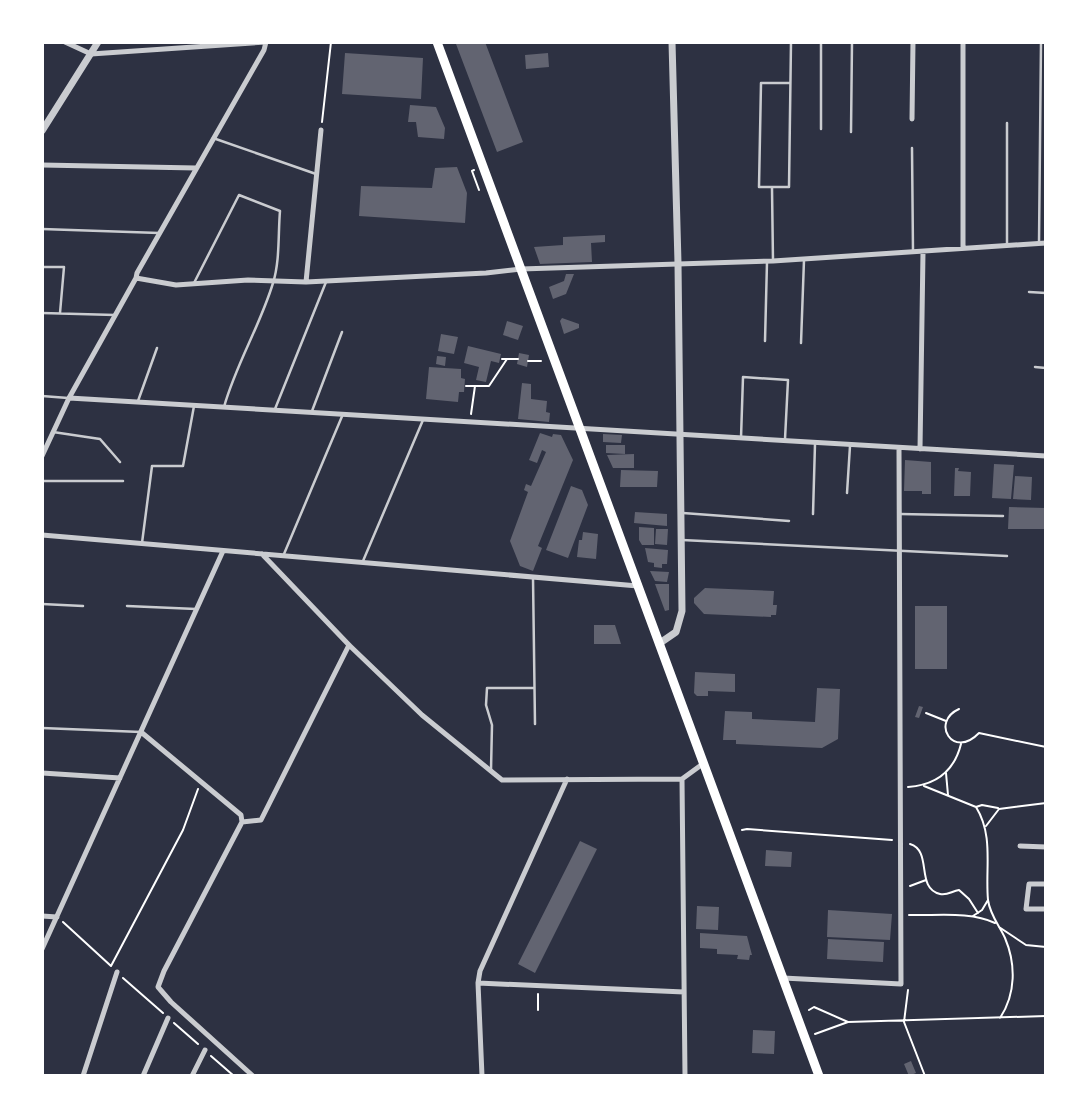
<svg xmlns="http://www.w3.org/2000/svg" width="1088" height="1118" font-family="'Noto Serif',serif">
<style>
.building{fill:#626471}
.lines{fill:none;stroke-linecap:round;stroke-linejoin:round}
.path{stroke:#fff;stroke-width:2}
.service{stroke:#caccd0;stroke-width:2.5}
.minor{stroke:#caccd0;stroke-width:5}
.tertiary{stroke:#caccd0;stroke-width:7}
.primary{stroke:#fff;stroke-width:9}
</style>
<rect width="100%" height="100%" fill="#2d3142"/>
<!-- building -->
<path class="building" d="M462 42H485L523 142 497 152 456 44Z
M345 53 423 58 421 99 342 94Z
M548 53 549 67 526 69 525 55Z
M410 105 436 107 445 128 444 139 418 137 416 122H408Z
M457 167 467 193 465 223 359 216 361 186 432 188 435 168Z
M605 235V242L591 243 592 262 540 264 534 247 563 245V237Z
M566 274H574L566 294 553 299 549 287 564 281Z
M562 318 579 324V328L564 334 560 321Z
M507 321 523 326 518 340 503 335Z
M441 334 458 337 454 354 438 351Z
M468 346 501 354 499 363 491 361 486 382 476 380 479 367 464 363Z
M519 353 529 355 527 367 517 364Z
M437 356 446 357 445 366 436 364Z
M429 367 461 369V378L465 379 464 392H459L458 402 426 399Z
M522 383 531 384V399L547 401 546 412 550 413 549 422 518 419Z
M540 433 552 437 553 434 561 435 573 460 538 546 542 548 533 571 520 566 510 541 528 492 524 490 526 484 531 486 546 452 542 450 537 463 529 460Z
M603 434 622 435 621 443 603 442Z
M606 445H625V454L606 453Z
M634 454V468H613L607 455Z
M905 460 931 462V494H922V491H904Z
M994 464 1014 465 1011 499 992 498Z
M955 468H959L958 471 971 472 970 496H954Z
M621 470 658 471 657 487H620Z
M1015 476 1032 477 1031 500 1013 499Z
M571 486 582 490 588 505 568 558 546 550Z
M1009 507 1046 508V529H1008Z
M635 512 667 514V526L634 523Z
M639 527 654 528V545H642L639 540Z
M656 529H668L667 545 655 544Z
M583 532 598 534 596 559 577 557 579 540H582Z
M645 548 668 550 667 564H662V568L654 567V563L648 562Z
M650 571 669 572 667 582 655 581Z
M655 584H669V610L665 611Z
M705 588 774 591 773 605H777L776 615H771V617L704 614 694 603V598Z
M915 606H947V669H915Z
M594 625H615L621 644H594Z
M695 672 735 674V692L708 691V696H697L694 693Z
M817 688 840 689 838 739 822 748 736 744V740H723L725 711 752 712V719L815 722Z
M919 706 923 707 919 718 915 717Z
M580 841 597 849 535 973 518 964Z
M766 850 792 852 791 867 765 866Z
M697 906 719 907 718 930 696 929Z
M828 910 892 914 890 940 827 937Z
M700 933 747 936 752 955H750L749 960 737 959 738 955 717 954V949L700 948Z
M828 939 884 942 883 962 827 959Z
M753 1030 775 1031 774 1054 752 1053Z
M911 1061 916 1073 909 1076 904 1064Z"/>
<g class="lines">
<!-- path -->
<path class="path" d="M322 122 331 42
M474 170 472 171 479 190
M502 359H518
M528 361H541
M466 386H489L507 359
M471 414 475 386
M959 709C930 722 953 760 979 733L1046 747
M926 713 946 721
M946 773 948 795
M924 786 976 807C994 836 985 868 988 900 990 915 999 925 1005 938 1016 964 1016 994 1000 1018
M908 787C936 785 954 772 961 744
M976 807 982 805 998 808
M986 826 999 809 1046 803
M742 830 747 829 892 840
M910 844C933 851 915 888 940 894 947 896 952 891 959 890L969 899 978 913
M910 886 926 880
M909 915C936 916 970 911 995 923
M973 916 982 910 988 900
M63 922 111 966
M999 927 1026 945 1046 947
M111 966 183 830 198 789
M123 978 163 1013
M908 990 904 1022 925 1076
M538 994V1010
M809 1010 814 1007 848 1022
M174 1023 198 1044
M815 1034 848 1022 1046 1016
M211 1056 234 1076"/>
<!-- service -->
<path class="service" d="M821 42V129
M790 83H761L759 187H789L791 42
M851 132 852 42
M213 138 316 174
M912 148 913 252
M772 188 773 261
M42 229 159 233
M1039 243 1041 42
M1007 245V123
M42 267H64L60 313
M194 283 239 195 280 211C278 234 280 261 273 283 260 326 236 364 224 407
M1029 292 1046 293
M42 313 115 315
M765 341 767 262
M801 343 804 260
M1035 367 1046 368
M42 396 68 398
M138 401 157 348
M275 409 326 282
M312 411 342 332
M53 432 100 439 120 462
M741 438 743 377 788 380 785 439
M42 481H123
M847 493 850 446
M683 513 789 521
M813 514 815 444
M900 514 1003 516
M682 540 1007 556
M142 543 152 466H183L194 406
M284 554 343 414
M363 561 423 420
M533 578 535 724
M42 604 83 606
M127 606 196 609
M42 728 141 732
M491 770 492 725 486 705 487 688H534"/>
<!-- minor -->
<path class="minor" d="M65 42 91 54 266 42
M266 42 264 50 137 273 136 278 176 285 248 280 306 282 486 273 521 269 773 261 1046 243
M912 119 913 42
M42 165 196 168
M963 248V42
M306 282 321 130
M69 398 1046 456
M920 449 923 252
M42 456 69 398 136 278
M42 535 638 586
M262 554 349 645 422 715 502 780 682 779 704 763
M141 732 241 815 242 822 261 820 349 645
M42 773 120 778
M682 779 685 1076
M242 822 164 971 158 987 171 1002 253 1076
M1020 846 1046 847
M1046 884H1029L1026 909H1046
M42 916 57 917
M42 949 223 551
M783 978 901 984 899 449
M478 983 684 992
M83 1076 117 972
M143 1076 168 1018
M192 1076 205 1050
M482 1076 478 983 480 971 567 779"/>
<!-- tertiary -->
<path class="tertiary" d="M42 131 98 42
M660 643 676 632 682 611 678 263 672 42"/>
<!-- primary -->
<path class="primary" d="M437 42 819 1076"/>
</g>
<!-- border -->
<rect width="1088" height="1118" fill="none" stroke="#ffffff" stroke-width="88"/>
</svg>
